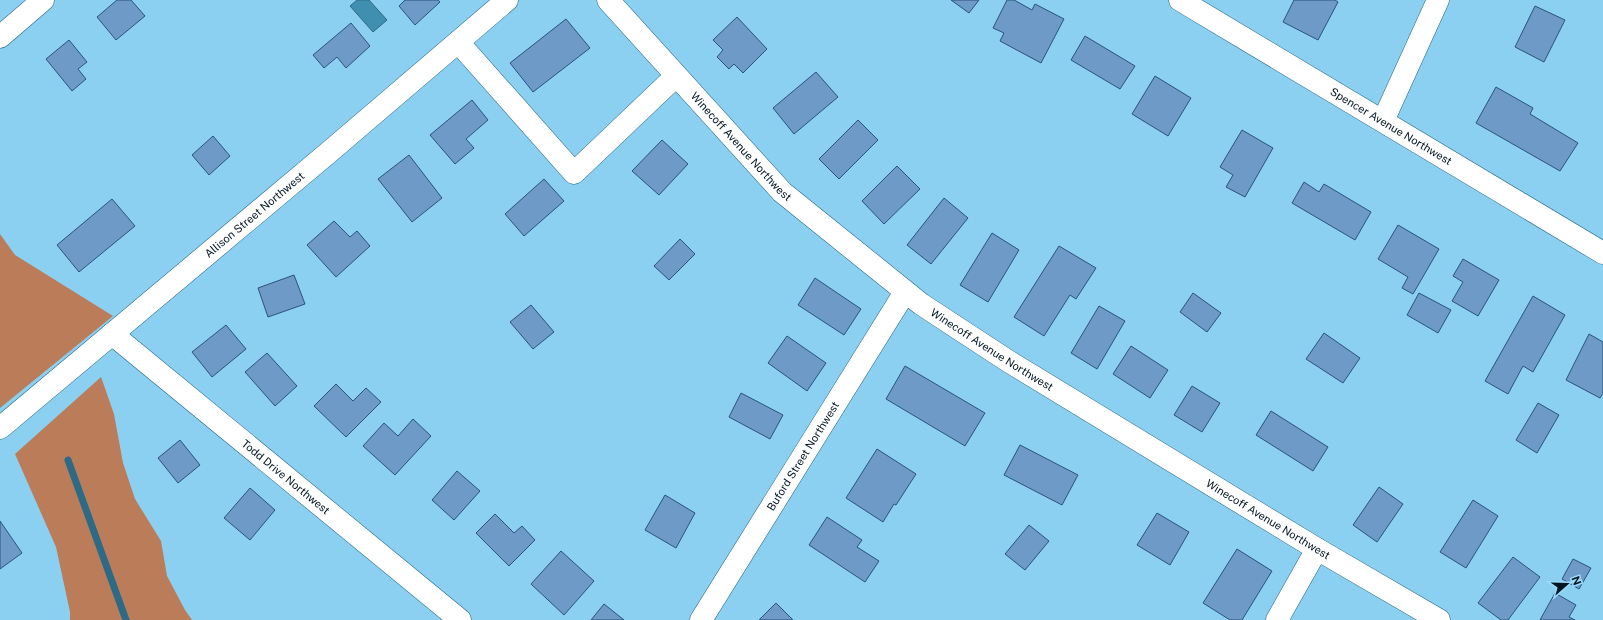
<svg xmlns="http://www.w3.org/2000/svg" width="1603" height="620" font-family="'Public Sans',sans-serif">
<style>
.forest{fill:#ba7c59}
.water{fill:#408eb0;stroke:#2d6a85}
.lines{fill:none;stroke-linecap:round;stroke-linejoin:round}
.stream{stroke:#2d6a85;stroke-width:7}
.building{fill:#6e9ac7;stroke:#29537b}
.minor-casing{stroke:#1e6481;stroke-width:23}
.minor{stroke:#fff;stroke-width:22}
.labels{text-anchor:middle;stroke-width:3;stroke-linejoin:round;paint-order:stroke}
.street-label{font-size:11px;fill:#001521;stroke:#99ddfe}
</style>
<rect width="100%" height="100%" fill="#8cd0f1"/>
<!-- forest -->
<path class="forest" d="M0 234 15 255 113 316 0 408Z
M101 377 114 414 123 463 135 499 161 541 167 576 185 610 192 620H70V612L56 547 15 454Z"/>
<!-- water -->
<path class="water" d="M357 0H369L387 20 373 32 350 6Z"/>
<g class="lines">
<!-- stream -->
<path class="stream" d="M68 460 126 620"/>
</g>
<!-- building -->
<path class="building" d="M117 0H131L145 16 116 40 97 17Z
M405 0H438L440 2 415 25 399 6Z
M951 0H979L969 13Z
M1007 0H1014L1032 10 1035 4 1064 19 1041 63 1000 41 1004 33 993 28Z
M1294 0H1335L1338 2 1318 40 1283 22Z
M1535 6 1565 20 1544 62 1515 47Z
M737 17 767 49 743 73 734 64 729 69 717 57 723 50 713 40Z
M566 19 590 48 533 92 510 63Z
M351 23 370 46 346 68 337 57 324 68 313 55Z
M1085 36 1135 66 1120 89 1071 60Z
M69 40 87 62 78 69 86 79 72 91 46 59Z
M816 72 838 97 794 134 773 108Z
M1155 76 1191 98 1168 136 1132 114Z
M1496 87 1533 108 1530 114 1578 143 1560 171 1476 123Z
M472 100 488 120 466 139 474 148 455 164 430 135Z
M858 120 878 140 839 179 819 159Z
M1242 130 1273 148 1245 197 1226 187 1233 175 1220 167Z
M213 136 230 156 209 175 192 155Z
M662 140 688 164 659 195 632 171Z
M409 155 442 198 412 222 378 179Z
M897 166 920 189 884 224 862 201Z
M544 179 564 201 524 236 505 214Z
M1304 182 1319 192 1324 184 1371 212 1355 240 1292 203Z
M944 198 968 218 931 264 907 245Z
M112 199 135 226 79 272 57 245Z
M334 221 350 237 357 231 370 246 336 277 307 245Z
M1398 225 1439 249 1413 294 1402 288 1408 277 1378 259Z
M992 233 1019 250 988 302 960 285Z
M680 239 695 254 669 280 654 266Z
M1059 246 1096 268 1076 299 1070 295 1044 336 1014 317Z
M1463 259 1499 280 1478 316 1452 301 1463 282 1453 276Z
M294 275 305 304 268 317 258 288Z
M815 278 861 309 844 335 798 305Z
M1193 293 1221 313 1207 332 1180 312Z
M1419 293 1451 310 1438 333 1407 315Z
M1533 296 1565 315 1533 372 1523 366 1508 394 1485 381Z
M531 305 554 332 533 349 510 322Z
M1099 306 1125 321 1097 369 1071 353Z
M226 325 246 349 212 377 192 352Z
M1324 333 1360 358 1343 383 1306 359Z
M1589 334 1603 342V393L1600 398 1566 380Z
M787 336 826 363 807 391 768 363Z
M1131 346 1168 370 1150 398 1113 374Z
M267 353 297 386 275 406 245 372Z
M905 366 985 413 965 446 886 399Z
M336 384 353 401 366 388 381 402 346 437 314 406Z
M1192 386 1220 403 1202 432 1174 415Z
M741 393 783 415 770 439 729 417Z
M1538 403 1559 415 1537 453 1516 440Z
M1271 411 1328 447 1313 471 1256 435Z
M413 419 431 436 395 475 363 446 384 423 398 436Z
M180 440 200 465 178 483 158 458Z
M1020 445 1078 475 1062 505 1004 475Z
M877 449 916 474 896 505 894 504 883 522 846 498Z
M457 471 480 491 454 520 432 500Z
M1379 487 1403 504 1377 542 1353 525Z
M250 488 275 510 250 540 224 518Z
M665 495 695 513 676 548 645 530Z
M1473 500 1498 516 1466 568 1440 552Z
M1157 513 1189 532 1170 565 1137 545Z
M495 514 514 533 522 526 535 540 509 566 476 533Z
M827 517 862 540 857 547 879 561 865 582 809 545Z
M0 521 22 553 0 569Z
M1029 525 1049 541 1025 570 1005 554Z
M1237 549 1272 571 1242 620H1230L1203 603Z
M561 551 594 581 564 615 531 584Z
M1513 557 1540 577 1508 620H1501L1478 603Z
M1573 559 1591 568 1579 589 1562 579Z
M1555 593 1576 605 1569 617 1575 620H1540Z
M776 603 793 620H759Z
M604 604 624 620H591Z"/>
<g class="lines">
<defs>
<g id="minor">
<path id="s1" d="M608 0 782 192 921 304 1008 361 1317 549 1439 620"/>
<path id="s2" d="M1180 0 1603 253"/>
<path d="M0 37 43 0"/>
<path d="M458 42 574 173 676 76"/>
<path d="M1383 121 1438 0"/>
<path id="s3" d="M112 334 460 620"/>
<path id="s4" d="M0 428 328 153 507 0"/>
<path id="s5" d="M701 620 905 292"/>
<path d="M1277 620 1317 549"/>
</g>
</defs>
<!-- minor casing -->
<use href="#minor" class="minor-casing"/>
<!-- minor -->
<use href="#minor" class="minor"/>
</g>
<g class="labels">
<!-- street labels -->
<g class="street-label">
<text dy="4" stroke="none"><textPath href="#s2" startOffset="246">Spencer Avenue Northwest</textPath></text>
<text dy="4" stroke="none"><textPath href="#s1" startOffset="198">Winecoff Avenue Northwest</textPath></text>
<text dy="4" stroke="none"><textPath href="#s4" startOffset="332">Allison Street Northwest</textPath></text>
<text dy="4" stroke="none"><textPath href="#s1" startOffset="522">Winecoff Avenue Northwest</textPath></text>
<text dy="4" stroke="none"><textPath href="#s5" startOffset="193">Buford Street Northwest</textPath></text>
<text dy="4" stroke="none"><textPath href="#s3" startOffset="225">Todd Drive Northwest</textPath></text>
<text dy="4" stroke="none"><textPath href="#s1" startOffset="846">Winecoff Avenue Northwest</textPath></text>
</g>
</g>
<!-- north arrow -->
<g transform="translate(1567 584) rotate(70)" stroke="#99ddfe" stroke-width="3" paint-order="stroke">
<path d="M0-3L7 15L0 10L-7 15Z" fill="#001521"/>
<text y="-6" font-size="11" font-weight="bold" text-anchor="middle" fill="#001521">N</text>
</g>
</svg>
